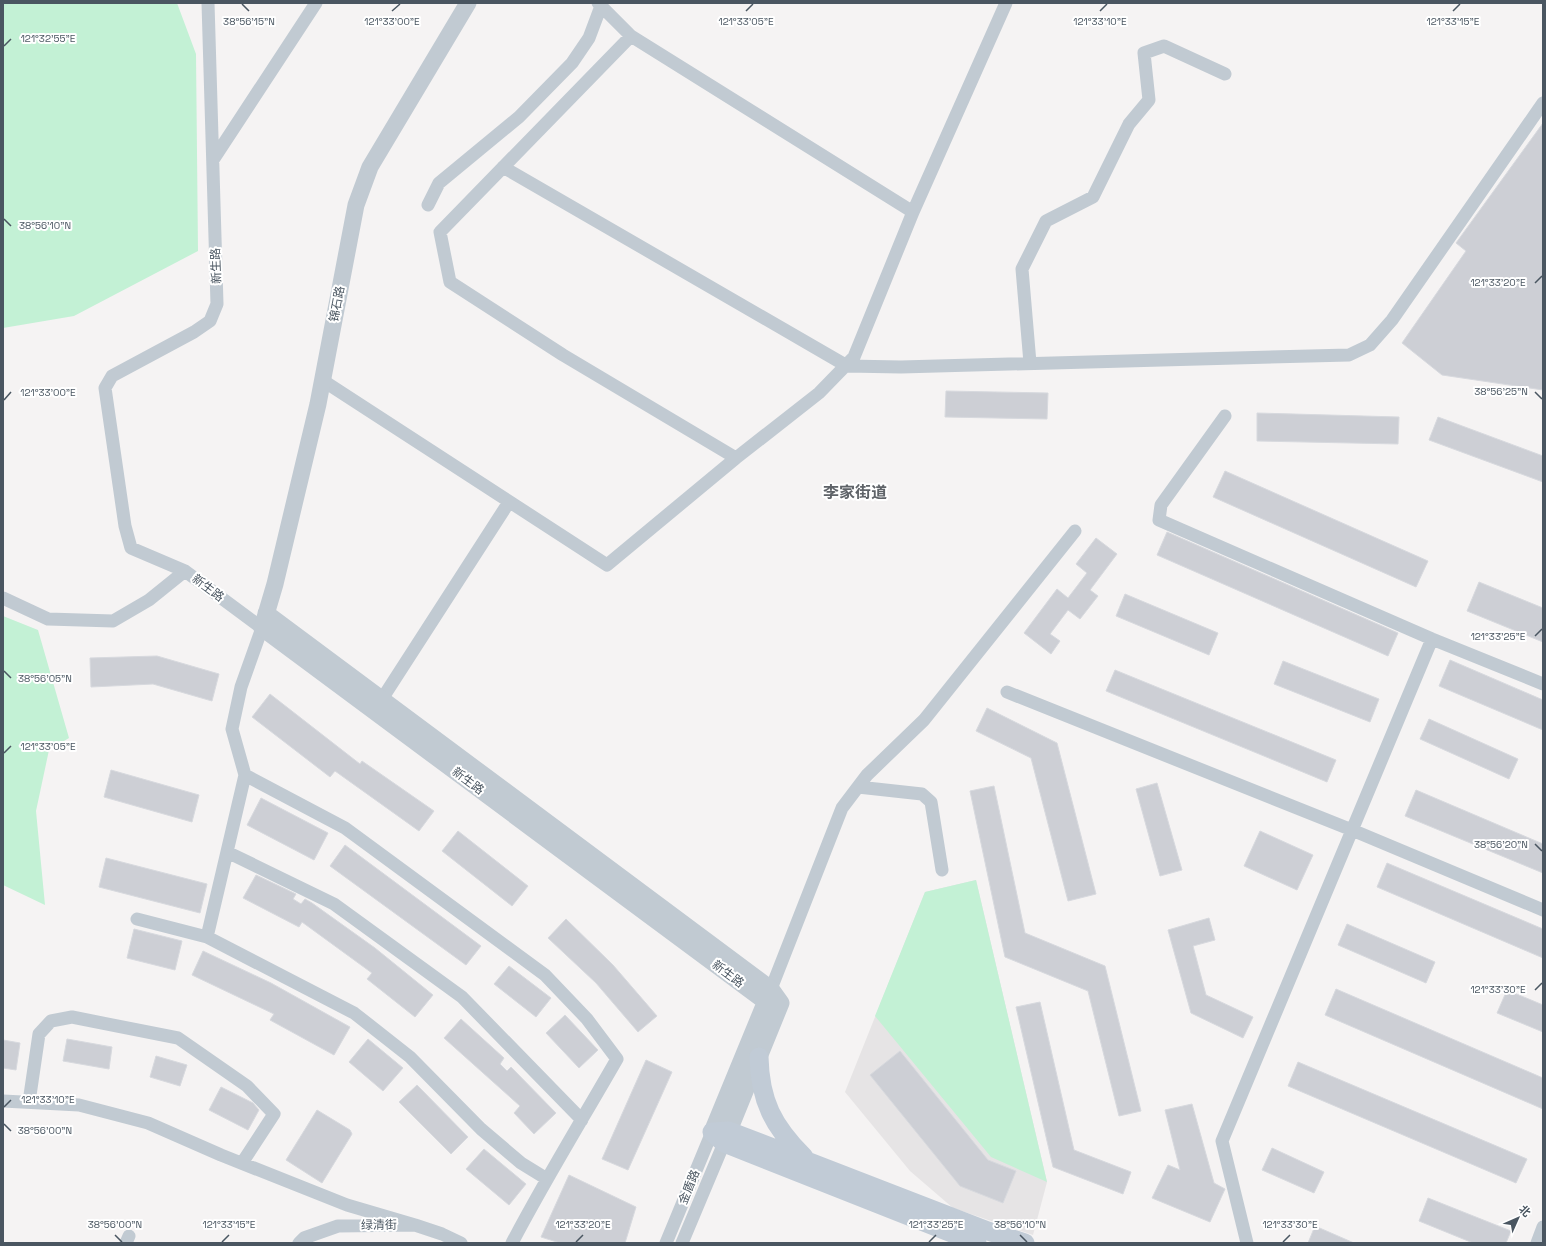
<svg xmlns="http://www.w3.org/2000/svg" width="1546" height="1246" font-family="'Space Grotesk','Noto Sans SC',sans-serif">
<style>
.education{fill:#e6e4e5}
.green{fill:#c3f1d5}
.building{fill:#cdcfd5;stroke:#d7d9de}
.lines{fill:none;stroke-linecap:round;stroke-linejoin:round}
.minor{stroke:#c1cad2;stroke-width:13}
.tertiary{stroke:#c1cad2;stroke-width:17}
.secondary{stroke:#c1cbd6;stroke-width:19}
.ticks{fill:none;stroke:#4a5661;stroke-width:1.5}
.labels{text-anchor:middle;stroke-width:4;stroke-linejoin:round;paint-order:stroke}
.street-label{font-size:12px;fill:#4a5661;stroke:#fff}
.district-label{font-size:16px;font-weight:bold;fill:#5f6368;stroke:#fff}
.ticks-label{font-size:10px;text-anchor:middle;fill:#4a5661;stroke:#fff;stroke-width:4;stroke-linejoin:round;paint-order:stroke}
</style>
<rect width="100%" height="100%" fill="#f5f3f3"/>
<!-- education -->
<path class="education" d="M976 880 1047 1182 1033 1235 953 1208 910 1171 845 1092 925 892Z"/>
<!-- green -->
<path class="green" d="M3 3H177L196 54 198 251 74 316 3 328Z
M3 616 38 630 69 738 49 750 36 811 45 905 3 885Z
M976 880 1047 1182 991 1157 875 1016 925 892Z"/>
<!-- building -->
<path class="building" d="M1543 123V390L1442 375 1402 343 1466 251 1456 243Z
M946 391 1048 393 1047 419 945 417Z
M1257 413 1399 417 1398 444 1257 441Z
M1438 417 1543 456V482L1429 440Z
M1225 471 1428 561 1416 587 1213 497Z
M1167 532 1398 633 1388 656 1157 555Z
M1096 538 1117 554 1090 590 1098 596 1080 619 1068 610 1050 634 1060 641 1051 654 1024 633 1057 589 1068 598 1087 573 1076 564Z
M1479 582 1543 608V642L1467 611Z
M1125 594 1218 633 1209 655 1116 616Z
M157 656 219 674 212 701 153 684 91 687 90 658Z
M1450 660 1543 700V730L1439 686Z
M1283 661 1379 699 1370 722 1274 684Z
M1115 670 1336 760 1327 782 1106 691Z
M270 694 360 764 362 761 434 811 419 831 335 771 330 777 252 717Z
M987 708 1057 743 1096 894 1068 901 1031 758 976 731Z
M1429 719 1518 759 1509 779 1420 739Z
M111 770 199 795 192 822 104 797Z
M1157 783 1182 870 1160 876 1136 789Z
M994 786 1025 933 1105 966 1141 1111 1119 1116 1088 991 1005 957 970 791Z
M1416 790 1543 844V873L1405 816Z
M261 798 328 833 314 860 247 825Z
M458 831 528 886 512 906 442 851Z
M1260 831 1313 855 1297 890 1244 866Z
M345 845 481 946 466 965 330 866Z
M106 858 207 884 200 913 99 887Z
M1387 863 1543 929V958L1377 887Z
M256 875 296 894 293 899 301 904 305 899 312 903 375 948 433 995 415 1017 367 979 372 973 302 922 299 927 243 898Z
M1209 918 1215 940 1193 946 1206 995 1253 1017 1243 1038 1191 1013 1168 930Z
M566 919 613 965 657 1016 638 1032 596 983 548 938Z
M1347 924 1435 962 1426 983 1338 945Z
M134 929 182 941 175 970 127 958Z
M203 951 271 983 350 1027 334 1055 270 1020 274 1014 192 975Z
M509 966 551 998 536 1017 494 984Z
M1336 989 1543 1078V1109L1325 1015Z
M1507 990 1543 1005V1032L1497 1013Z
M1040 1002 1074 1150 1131 1172 1123 1194 1053 1167 1016 1007Z
M565 1015 598 1050 579 1068 546 1033Z
M461 1019 504 1058 500 1064 507 1071 511 1067 556 1113 534 1134 514 1113 520 1106 444 1038Z
M67 1039 112 1047 109 1069 63 1061Z
M368 1039 403 1068 383 1091 349 1062Z
M3 1040 20 1043 16 1070 3 1068Z
M900 1051 988 1160 1016 1171 1003 1203 960 1186 870 1075Z
M156 1056 187 1065 180 1086 150 1077Z
M646 1060 672 1072 628 1170 602 1159Z
M1298 1062 1527 1159 1516 1183 1288 1086Z
M417 1085 468 1137 451 1154 399 1102Z
M221 1087 253 1103 259 1110 248 1130 209 1110Z
M1192 1104 1214 1183 1225 1189 1210 1222 1152 1198 1168 1165 1180 1170 1165 1110Z
M317 1110 350 1130 352 1134 322 1183 286 1160Z
M1272 1148 1324 1172 1314 1193 1262 1170Z
M484 1149 526 1184 509 1205 466 1169Z
M569 1175 636 1207 625 1243H560L541 1237Z
M1428 1198 1511 1231 1506 1243H1473L1419 1221Z
M1315 1226 1354 1243H1308Z"/>
<g class="lines">
<!-- minor -->
<path class="minor" d="M208 3 217 304 210 321 194 332 112 376 105 388 125 526 131 548 185 571 262 628 241 687 232 729 245 775 345 828 545 975 587 1019 617 1059C582 1120 545 1180 512 1243
M598 3 631 36 913 212
M631 36 440 232 450 282 563 355 736 458
M213 160 316 3
M503 167 847 366 901 367 1349 355 1370 345 1392 320 1543 103
M428 205 439 183 519 117 572 63 589 38 601 6
M1030 363 1022 269 1046 221 1093 197 1129 124 1149 100 1144 53 1164 46 1225 74
M322 380 607 565 736 458 819 393 854 357 913 212 1006 3
M1225 416 1161 505 1159 520 1432 639 1543 684
M3 598 48 619 113 621 149 600 185 571
M1007 692 1352 830 1543 910
M382 699 509 502
M858 787 922 794 931 802 942 870
M227 852 334 904 462 997 582 1120
M137 919 207 937 354 1013 410 1057 481 1129 521 1163 547 1179
M207 937 245 775
M771 989 842 808 867 775 924 720 1075 531
M3 1101 79 1105 148 1123 221 1155 347 1205 415 1225
M29 1102 39 1034 51 1021 72 1017 178 1038 247 1086 274 1114 242 1163
M126 1243 129 1236
M299 1243 304 1238 338 1226 415 1225 442 1234 461 1243
M666 1243 712 1132
M682 1243 724 1143
M1247 1243 1222 1141 1432 639
M1537 1243 1543 1227"/>
<!-- tertiary -->
<path class="tertiary" d="M468 3 370 167 356 205 318 404 275 584 262 628 766 1002 781 1003
M266 613 771 989 781 1003
M712 1132 770 991
M724 1143 781 1003"/>
<!-- secondary -->
<path class="secondary" d="M759 1057C760 1101 773 1126 804 1157
M712 1132 729 1131 988 1231 1025 1243
M712 1132 724 1143 977 1243"/>
</g>
<!-- ticks -->
<path class="ticks" d="M242 4 249 11M392 11 400 4M746 11 753 4M1100 11 1107 4M1453 11 1460 4M4 46 11 39M4 219 11 226M1535 283 1542 276M1535 392 1542 399M4 400 11 392M1535 636 1542 629M4 671 11 678M4 753 11 746M1535 844 1542 851M1535 990 1542 983M4 1107 11 1100M4 1124 11 1131M115 1235 122 1242M1020 1235 1027 1242M222 1242 229 1235M576 1242 583 1235M929 1242 936 1235M1283 1242 1290 1235"/>
<g class="labels">
<!-- street labels -->
<g class="street-label">
<text transform="translate(216 266) rotate(-92)" y="4">新生路</text>
<text transform="translate(337 304) rotate(-79)" y="4">锦石路</text>
<text transform="translate(208 588) rotate(37)" y="4">新生路</text>
<text transform="translate(468 781) rotate(37)" y="4">新生路</text>
<text transform="translate(728 974) rotate(37)" y="4">新生路</text>
<text transform="translate(689 1187) rotate(-68)" y="4">金盾路</text>
<text transform="translate(379 1225) rotate(-1)" y="4">绿清街</text>
</g>
<!-- district labels -->
<g class="district-label">
<text x="855" y="498">李家街道</text>
</g>
</g>
<g class="ticks-label">
<text x="249" y="25">38°56'15"N</text>
<text x="392" y="25">121°33'00"E</text>
<text x="746" y="25">121°33'05"E</text>
<text x="1100" y="25">121°33'10"E</text>
<text x="1453" y="25">121°33'15"E</text>
<text x="48" y="42">121°32'55"E</text>
<text x="45" y="229">38°56'10"N</text>
<text x="1498" y="286">121°33'20"E</text>
<text x="1501" y="395">38°56'25"N</text>
<text x="48" y="396">121°33'00"E</text>
<text x="1498" y="640">121°33'25"E</text>
<text x="45" y="682">38°56'05"N</text>
<text x="48" y="750">121°33'05"E</text>
<text x="1501" y="848">38°56'20"N</text>
<text x="1498" y="993">121°33'30"E</text>
<text x="48" y="1103">121°33'10"E</text>
<text x="45" y="1134">38°56'00"N</text>
<text x="115" y="1228">38°56'00"N</text>
<text x="229" y="1228">121°33'15"E</text>
<text x="583" y="1228">121°33'20"E</text>
<text x="936" y="1228">121°33'25"E</text>
<text x="1020" y="1228">38°56'10"N</text>
<text x="1290" y="1228">121°33'30"E</text>
</g>
<!-- border -->
<rect width="1546" height="1246" fill="none" stroke="#4a5661" stroke-width="8"/>
<!-- north arrow -->
<g transform="translate(1518 1218) rotate(45)" stroke="#ffffff" stroke-width="3" paint-order="stroke">
<path d="M0-3L7 15L0 10L-7 15Z" fill="#4a5661"/>
<text y="-6" font-size="11" font-weight="bold" text-anchor="middle" fill="#4a5661">北</text>
</g>
</svg>
